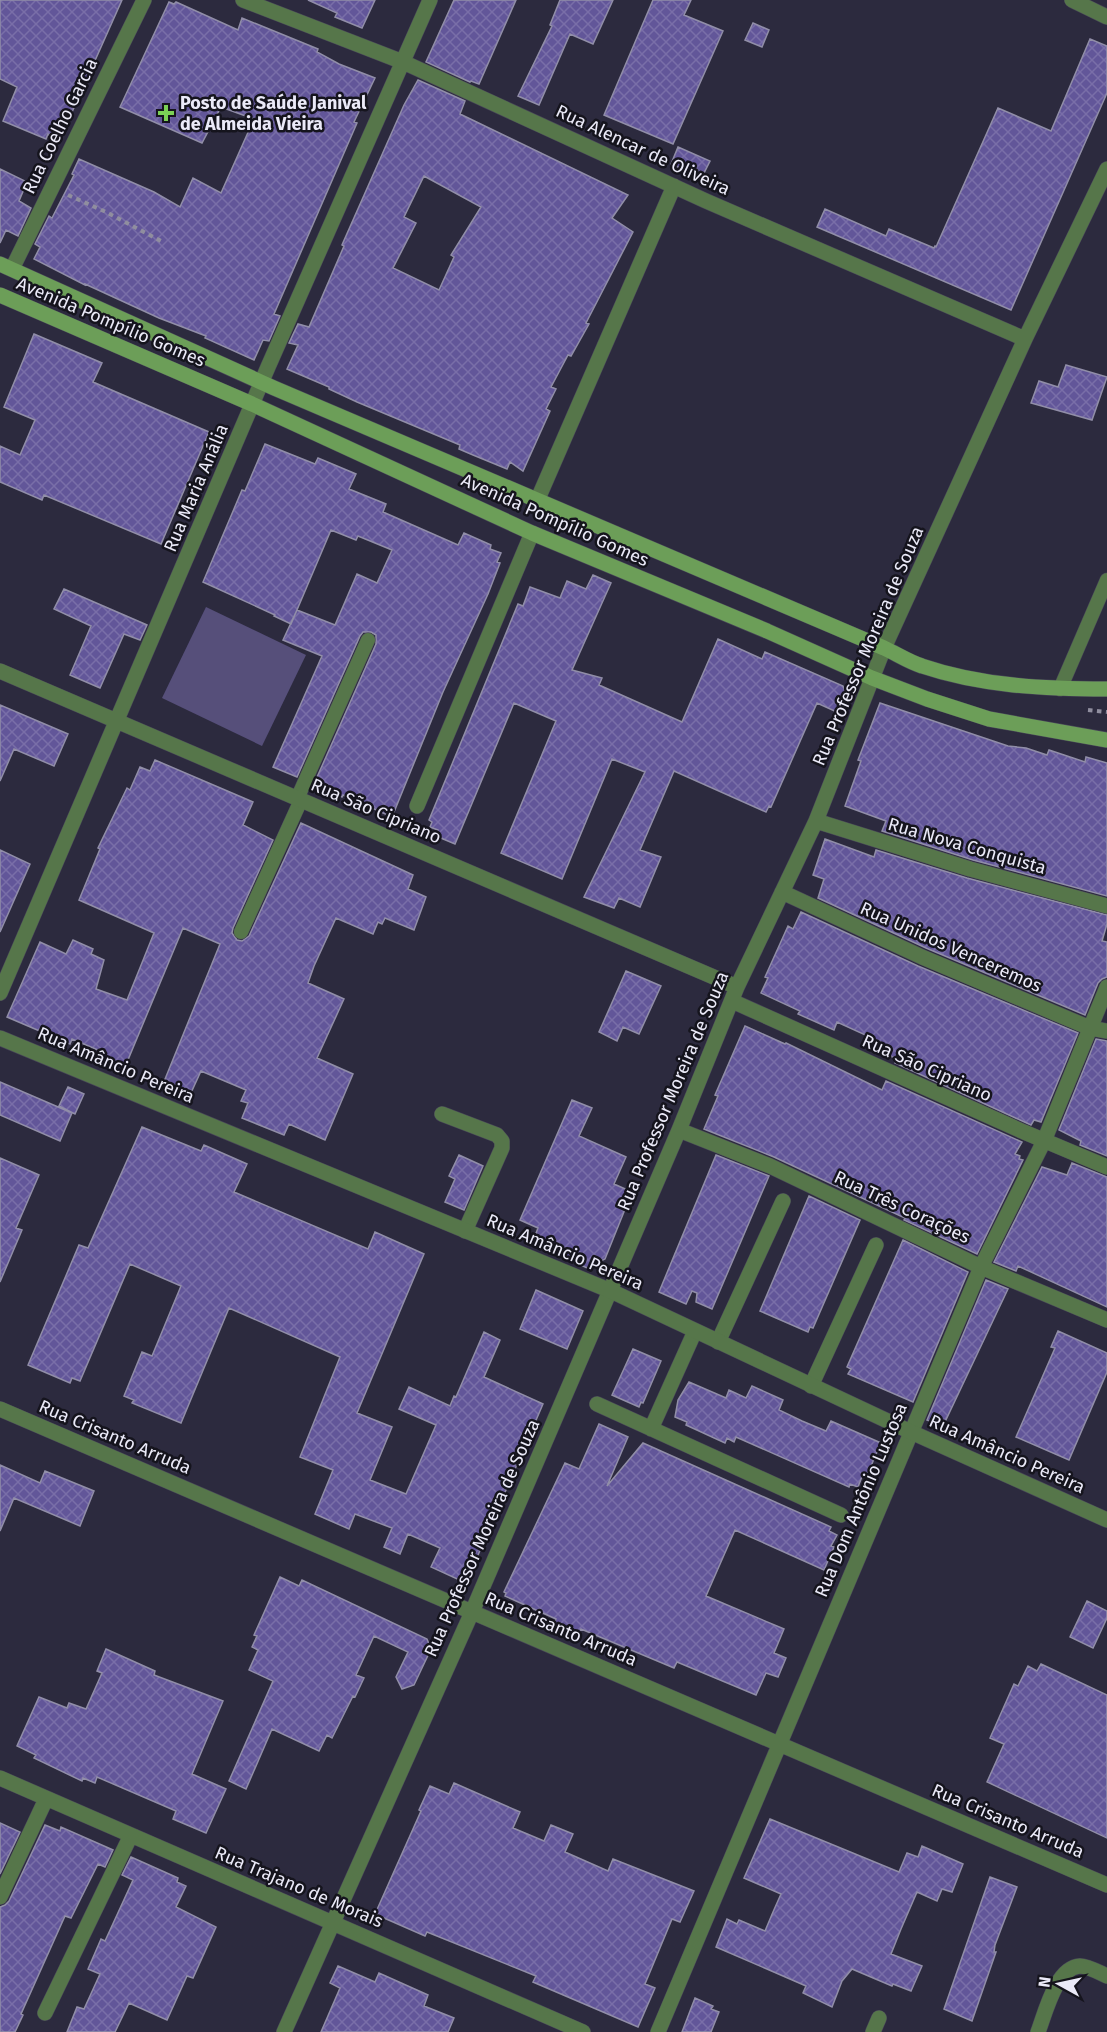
<svg xmlns="http://www.w3.org/2000/svg" width="1107" height="2032" font-family="'Fira Sans',sans-serif">
<style>
.grass{fill:#564f7a}
.building{fill:url(#building-cross-hatch);stroke:#918ea8;stroke-width:1.5;fill-rule:evenodd}
.lines{fill:none;stroke-linecap:round;stroke-linejoin:round}
.service-casing{stroke:#474558;stroke-width:15}
.minor-casing{stroke:#474558;stroke-width:16}
.tertiary-casing{stroke:#474558;stroke-width:16}
.secondary-casing{stroke:#474558;stroke-width:16}
.path{stroke:#908e9f;stroke-width:4;stroke-dasharray:4.5 4.5;stroke-linecap:butt}
.service{stroke:#56764a;stroke-width:14}
.minor{stroke:#56764a;stroke-width:15}
.tertiary{stroke:#56764a;stroke-width:15}
.secondary{stroke:#6c9e58;stroke-width:15}
.poi-dot{fill:#7bd156;stroke:#15141d;stroke-width:2}
.labels{text-anchor:middle;stroke-width:5;stroke-linejoin:round;paint-order:stroke}
.poi-label{font-size:18px;font-weight:bold;fill:#ebeaf8;stroke:#15141d;text-anchor:start}
.street-label{font-size:18px;fill:#ebeaf8;stroke:#15141d}
</style>
<defs>
<pattern id="building-cross-hatch" width="8" height="8" patternUnits="userSpaceOnUse" patternTransform="scale(1.5)"><rect width="8" height="8" fill="#625699"/><path d="M0 0l8 8M0 8l8-8" fill="none" stroke="#796ea8"/></pattern>
</defs>
<rect width="100%" height="100%" fill="#2c2a3e"/>
<!-- grass -->
<path class="grass" d="M206 607 306 655 262 746 162 698Z"/>
<!-- building -->
<path class="building" d="M0 0H122L60 139 48 134 46 139 3 121 17 87 0 79Z
M308 0H375L362 28 335 17 337 13Z
M454 0H516L479 84 471 81 470 82 426 62Z
M560 0H613L593 44 570 34 539 105 518 96 552 26 550 25Z
M653 0H691L684 15 723 31 673 144 604 115Z
M169 2 174 4 176 2 238 30 242 18 318 49 317 52 339 64 375 78 354 122 357 123 274 314 280 316 269 341 263 340 254 360 205 338 206 336 159 318 85 284V285L34 259 40 247 35 244 49 216 52 218 74 175 72 174 79 159 154 192 180 207 193 178 221 193 254 119 221 107 202 143 120 107Z
M753 23 769 30 762 47 745 40Z
M1090 39 1107 46V93L1011 310 817 227 825 209 886 236 889 229 934 248 935 246 936 247 998 108 1051 131Z
M418 80 465 101 460 114 628 195 612 218 633 232 586 323 589 324 571 356 568 355 551 387 556 389 546 409 550 411 523 471 510 462 507 469 473 455 459 449 460 445 357 402 329 389V387L287 369 298 345 289 343 298 324 309 327 344 246 342 245 404 105ZM424 176 481 207 451 255 454 257 439 290 393 268 416 223 404 217Z
M678 147 710 161 702 177 671 164Z
M0 169 27 182 19 201 31 208 18 236 6 230 0 243Z
M34 334 102 363 93 382 209 432 161 544 44 495 42 500 0 482V446L20 455 35 420 4 407Z
M1066 365 1107 377 1092 420 1031 403 1039 381 1058 387Z
M265 444 315 464 318 458 356 474 349 489 386 504 383 512 458 545 464 533 491 545 490 549 501 553 497 562 500 563 488 594 443 692 392 817 343 795 342 797 314 784 376 644V635L371 632H363L360 636 297 777 273 767 322 656 283 640 297 610 335 625 357 574 377 583 392 550 358 536 356 540 331 530 291 624 274 616 275 615 203 582 242 490 245 491Z
M593 575 611 583 572 670 602 678 599 685 682 722 718 639 762 659 765 652 843 686 846 694 839 713 817 703 771 807 769 806 766 812 674 771 640 850 661 857 640 907 619 898 614 908 584 897 645 772 612 759 562 879 501 853 556 721 514 703 455 844 436 836 438 830 430 827 432 822 429 820 518 604 523 606 530 587 560 598 567 581 586 589Z
M64 589 147 625 140 640 124 634 100 688 70 675 91 626 54 609Z
M880 703 1008 746 1026 748 1047 755 1049 750 1085 762 1086 757 1107 763V896L973 860 882 831 886 821 845 806 861 761 858 760Z
M0 705 68 734 54 766 14 749 0 781Z
M155 760 253 802 243 825 273 840 233 928 232 933 237 940 242 941 249 936 301 823 413 875 408 889 426 897 414 930 385 918 382 924 378 922 373 934 336 918 314 966 308 983 344 999 317 1058 353 1074 325 1140 289 1124 284 1135 242 1118 248 1103 241 1101 246 1090 201 1071 190 1095 163 1084 220 944 183 928 125 1067 103 1058 105 1053 72 1039 70 1044 7 1017 40 942 66 954 73 940 93 949 91 954 104 960 96 989 127 1000 154 933 79 900 100 849 98 848 127 788 130 790 140 767 150 771Z
M825 839 874 857 876 850 967 878 1107 915V924L1102 941 1107 942V977L1102 979 1098 983 1085 1015 926 948 818 898 824 879 813 875Z
M0 850 30 864 0 932Z
M801 912 918 966 1078 1033 1041 1122 1034 1120 1031 1125 895 1063 897 1059 877 1050 881 1042 837 1022 834 1030 798 1014 800 1011 761 993 768 978 765 977 788 926 793 929Z
M626 971 661 986 639 1034 623 1027 617 1041 599 1032Z
M745 1026 785 1044 786 1043 882 1090 886 1081 1022 1142 1015 1154 1020 1156 1019 1159 1023 1160 977 1254 904 1220 905 1218 774 1157 704 1129 718 1096 715 1095Z
M1096 1039 1107 1041V1156L1080 1145 1081 1141 1059 1130Z
M0 1082 72 1113 60 1141 0 1115Z
M68 1087 84 1094 75 1114 59 1106Z
M572 1100 592 1108 579 1136 626 1157 614 1184 632 1192 605 1259 587 1268 550 1251 553 1245 535 1236 538 1228 520 1220Z
M142 1127 201 1151 204 1145 247 1164 234 1192 368 1249 375 1232 424 1254 357 1413 392 1427 370 1480 406 1494 436 1425 399 1409 409 1387 450 1406 454 1396 456 1397 484 1332 500 1340 484 1377 543 1404 466 1583 431 1567 440 1548 408 1534 400 1554 384 1547 392 1528 355 1514 349 1529 315 1514 333 1470 300 1457 340 1357 229 1308 181 1423 132 1403 134 1400 124 1396 142 1352 152 1356 181 1286 130 1264 80 1381 72 1378 70 1383 28 1365 79 1245 88 1248Z
M459 1155 483 1166 464 1210 445 1202 455 1179 449 1176Z
M716 1155 769 1176 712 1309 696 1302 697 1293 692 1291 686 1304 659 1292Z
M0 1158 39 1175 16 1228 22 1230 0 1282Z
M1072 1163 1107 1177V1307L1018 1266 1016 1271 994 1262 1042 1167 1067 1175Z
M809 1196 860 1220 813 1328 810 1327 808 1332 760 1311Z
M903 1240 968 1272 913 1402 848 1374 851 1369 847 1367Z
M986 1280 1008 1289 943 1426 927 1420Z
M536 1290 583 1311 567 1349 520 1329Z
M1058 1331 1107 1353V1372L1069 1460 1016 1437 1055 1348 1051 1347Z
M633 1349 661 1361 643 1403 641 1402 639 1407 612 1395Z
M689 1382 726 1398 729 1390 746 1398 752 1386 783 1400 779 1410 802 1421 826 1431 831 1421 881 1443 867 1475 863 1474 858 1487 850 1484 849 1487 736 1437 734 1442 727 1438 725 1443 686 1425 687 1422 675 1417 678 1400Z
M599 1424 628 1437 607 1486 643 1443 831 1527 829 1531 837 1535 831 1546 834 1547 824 1570 735 1530 706 1596 784 1629 774 1653 786 1658 778 1677 766 1673 756 1695 677 1662 674 1668 581 1629 577 1638 553 1627 556 1619 505 1596 506 1593 504 1592 565 1463 579 1469Z
M0 1465 40 1483 45 1471 94 1491 80 1526 14 1498 0 1531Z
M280 1577 299 1586 302 1580 427 1639 431 1649 414 1685 402 1689 396 1677 408 1652 374 1636 356 1675 364 1678 355 1697 353 1696 332 1738 327 1735 319 1751 272 1729 246 1789 229 1781 273 1681 249 1670 258 1650 252 1647 257 1636 254 1635Z
M1087 1601 1107 1611V1618L1093 1648 1070 1637Z
M106 1649 155 1671 154 1675 223 1701 192 1774 226 1789 206 1833 173 1819 176 1811 97 1777 95 1783 83 1778 82 1781 34 1758 36 1755 17 1746 39 1697 67 1708 69 1703 86 1709 102 1673 97 1671Z
M1041 1664 1107 1695V1838L987 1782 1004 1744 990 1738 1014 1684 1018 1686 1028 1666 1037 1671Z
M454 1783 520 1812 513 1828 544 1841 551 1825 573 1834 565 1852 608 1871 613 1859 694 1891 680 1922 672 1919 645 1984 655 1988 638 2027 533 1982 536 1976 427 1932 425 1936 375 1914 421 1811 419 1810 430 1786 449 1794Z
M770 1819 899 1872 907 1853 918 1857 922 1846 963 1864 952 1892 942 1889 937 1901 917 1892 901 1929 891 1954 922 1966 911 1991 893 1984 892 1986 852 1969 842 1981 832 2007 803 1993 806 1986 716 1947 727 1919 737 1924 739 1920 765 1931 773 1912 781 1894 744 1878Z
M0 1823 20 1832 0 1874Z
M45 1825 60 1831 61 1827 113 1850 105 1867 98 1864 71 1918 65 1916 21 2014 23 2015 15 2032H0V1907L5 1905 9 1901Z
M131 1857 178 1878 177 1882 186 1886 176 1907 216 1927 193 1978 187 1976 167 2020 129 2003 115 2032H67L77 2007 84 2009 100 1974 88 1969 101 1939 105 1941 133 1880 122 1875Z
M990 1877 1017 1887 995 1945 994 1952H996L972 2021 944 2009Z
M338 1966 375 1982 379 1973 428 1995 424 2006 454 2018 448 2032H321L340 1988 330 1983Z
M695 1998 713 2006 711 2009 719 2012 711 2032H682Z"/>
<g class="lines">
<defs>
<path id="service" d="M1060 689 1107 580
M297 799 368 640
M241 932 301 800"/>
<path id="minor" d="M243 0 403 62 706 201 1025 339
M1072 0 1107 17
M12 269 144 0
M537 501 674 186
M0 671 737 987
M417 806 532 533
M816 821 970 869 1107 906
M782 892 922 957 1090 1028 1107 1031
M0 993 268 367 430 0
M732 1001 1024 1132 1107 1167
M442 1114 497 1135 502 1141V1148L465 1231
M679 1130 770 1166 981 1267 1107 1320
M718 1342 783 1201
M811 1386 876 1245
M597 1404 841 1515
M0 1409 1107 1885
M651 1429 695 1331
M0 1778 583 2032
M0 1897 46 1799
M45 2013 131 1835
M284 2032 472 1612 679 1130 737 987 816 821 884 648 1025 339 1107 169
M658 2032 981 1267 1044 1141 1107 987
M873 2032 879 2018
M1038 2032C1045 2014 1056 1967 1080 1966 1088 1966 1100 1973 1107 1976"/>
<path id="tertiary" d="M0 1038 611 1291 911 1432 1107 1520"/>
<path id="secondary" d="M0 264 274 388 884 648C897 654 909 662 922 666 981 686 1045 689 1107 689
M0 295 252 404 532 533 767 631 872 678 927 699 989 719 1107 740"/>
</defs>
<!-- service casing -->
<use href="#service" class="service-casing"/>
<!-- minor casing -->
<use href="#minor" class="minor-casing"/>
<!-- tertiary casing -->
<use href="#tertiary" class="tertiary-casing"/>
<!-- secondary casing -->
<use href="#secondary" class="secondary-casing"/>
<!-- path -->
<path class="path" d="M68 195 106 212 161 241
M1088 710 1107 712"/>
<!-- service -->
<use href="#service" class="service"/>
<!-- minor -->
<use href="#minor" class="minor"/>
<!-- tertiary -->
<use href="#tertiary" class="tertiary"/>
<!-- secondary -->
<use href="#secondary" class="secondary"/>
</g>
<!-- markers -->
<path class="poi-dot" d="M163 104h6v6h6v6h-6v6h-6v-6h-6v-6h6z"/>
<g class="labels">
<!-- poi labels -->
<g class="poi-label">
<text x="180" y="109">Posto de Saúde Janival<tspan x="180" dy="21">de Almeida Vieira</tspan></text>
</g>
<!-- street labels -->
<g class="street-label">
<text transform="translate(60 126) rotate(-64)" y="6">Rua Coelho Garcia</text>
<text transform="translate(643 150) rotate(25)" y="6">Rua Alencar de Oliveira</text>
<text transform="translate(111 322) rotate(23)" y="6">Avenida Pompílio Gomes</text>
<text transform="translate(196 488) rotate(-67)" y="6">Rua Maria Anália</text>
<text transform="translate(555 520) rotate(24)" y="6">Avenida Pompílio Gomes</text>
<text transform="translate(868 646) rotate(-67)" y="6">Rua Professor Moreira de Souza</text>
<text transform="translate(376 811) rotate(23)" y="6">Rua São Cipriano</text>
<text transform="translate(967 846) rotate(16)" y="6">Rua Nova Conquista</text>
<text transform="translate(951 947) rotate(24)" y="6">Rua Unidos Venceremos</text>
<text transform="translate(116 1065) rotate(23)" y="6">Rua Amâncio Pereira</text>
<text transform="translate(927 1068) rotate(24)" y="6">Rua São Cipriano</text>
<text transform="translate(673 1091) rotate(-67)" y="6">Rua Professor Moreira de Souza</text>
<text transform="translate(902 1207) rotate(25)" y="6">Rua Três Corações</text>
<text transform="translate(565 1252) rotate(23)" y="6">Rua Amâncio Pereira</text>
<text transform="translate(115 1437) rotate(23)" y="6">Rua Crisanto Arruda</text>
<text transform="translate(1007 1454) rotate(24)" y="6">Rua Amâncio Pereira</text>
<text transform="translate(861 1500) rotate(-67)" y="6">Rua Dom Antônio Lustosa</text>
<text transform="translate(482 1538) rotate(-66)" y="6">Rua Professor Moreira de Souza</text>
<text transform="translate(561 1629) rotate(23)" y="6">Rua Crisanto Arruda</text>
<text transform="translate(1008 1821) rotate(23)" y="6">Rua Crisanto Arruda</text>
<text transform="translate(299 1887) rotate(23)" y="6">Rua Trajano de Morais</text>
</g>
</g>
<!-- north arrow -->
<g transform="translate(1059 1984) rotate(278)" stroke="#15141d" stroke-width="4.5" paint-order="stroke">
<path d="M0-4.5L10 22L0 15L-10 22Z" fill="#ebeaf8"/>
<text y="-9" font-size="16" font-weight="bold" text-anchor="middle" fill="#ebeaf8">N</text>
</g>
</svg>
